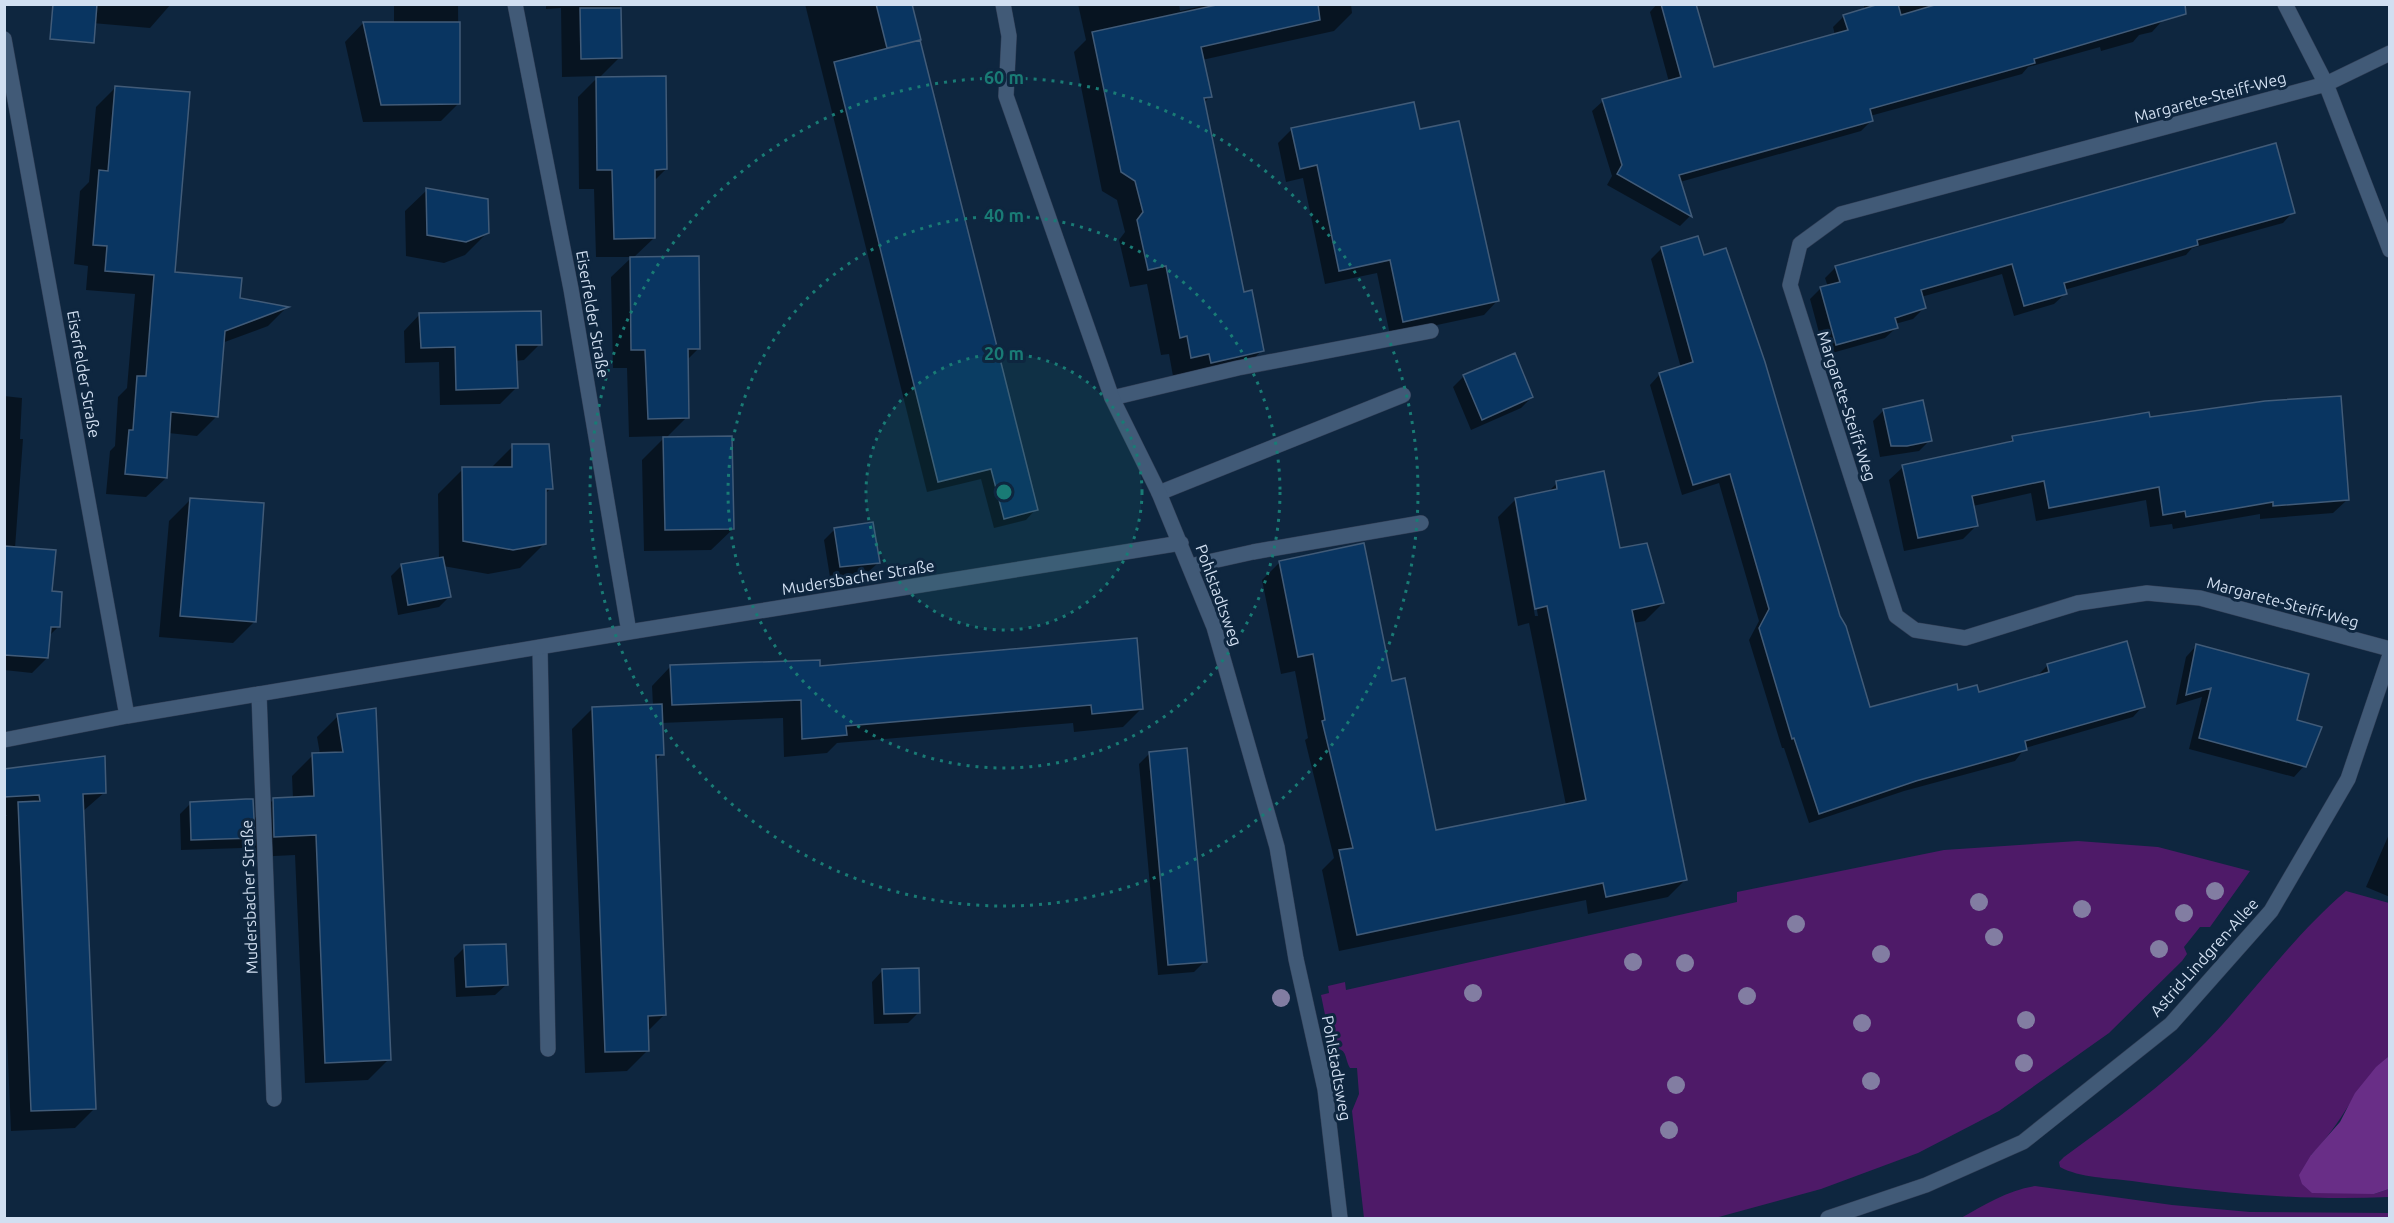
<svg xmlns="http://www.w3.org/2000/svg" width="2394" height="1223" font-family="Ubuntu,sans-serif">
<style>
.green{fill:#4e1a68}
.forest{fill:#692e87}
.shadow{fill:#0007;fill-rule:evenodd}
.building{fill:#093561;stroke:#415b78;stroke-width:1.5}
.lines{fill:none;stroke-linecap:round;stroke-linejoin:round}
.lane-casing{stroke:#323f56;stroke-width:16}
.street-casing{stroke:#323f56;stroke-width:16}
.lane{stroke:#415a77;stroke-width:15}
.street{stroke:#415a77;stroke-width:15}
.tree{fill:#827da2}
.ring{fill:none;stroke:#197b75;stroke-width:3;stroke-dasharray:3 6}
.labels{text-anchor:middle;stroke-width:6;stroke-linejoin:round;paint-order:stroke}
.street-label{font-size:16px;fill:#d1dff1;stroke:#0e263f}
.centre{fill:#197b75;stroke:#0e263f;stroke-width:3}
.ring-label{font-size:18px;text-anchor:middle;font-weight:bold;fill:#197b75;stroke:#0e263f;stroke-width:6;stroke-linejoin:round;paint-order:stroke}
</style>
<rect width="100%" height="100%" fill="#0e263f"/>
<!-- green -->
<path class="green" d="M2078 841 2158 847 2250 871 2210 927H2200L2184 947 2187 954 2182 961 2109 1033 1999 1111 1918 1153 1821 1189 1715 1218H1364L1352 1111 1359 1094 1357 1068H1350C1344 1058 1348 1047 1332 1049L1321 995 1329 993 1328 986 1345 982 1346 990 1737 902V892L1944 850Z
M2346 891 2389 903V1056C2356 1084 2342 1125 2311 1155L2374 1194 2389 1189V1197C2302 1201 2218 1193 2132 1181 2109 1178 2080 1178 2060 1167L2059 1162 2064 1157C2113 1121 2163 1086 2206 1042 2254 993 2293 936 2346 891Z
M2035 1186 2172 1205 2250 1212 2389 1213V1218H1961C1984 1205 2008 1190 2035 1186Z"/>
<!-- forest -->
<path class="forest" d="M2389 1056V1189L2374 1194 2312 1193 2302 1184 2299 1175 2311 1155 2340 1122 2355 1093 2376 1067Z"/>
<!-- shadow -->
<path class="shadow" d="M71 4H171L150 28 69 21Z
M394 4H458L459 103 441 121 363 122 345 42 363 23H394Z
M546 4H620V57L599 78 666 169 653 182 654 238 633 258 698 349 687 360V417L666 438 733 529 711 550 644 551 642 460 666 436 629 437 627 368H613L611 277 632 257H596L594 189H579L578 97 599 76 562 77 561 8 546 9Z
M805 4H910L1036 509 1026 520 994 528 981 479 927 492Z
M1078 4H1179L1180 11 1210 4H1351L1352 13 1334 31 1202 60 1210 96 1204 103 1243 294 1262 350 1244 369 1173 376 1169 354 1161 355 1147 284 1130 287 1119 240 1125 232 1117 200 1102 191 1074 52 1086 40Z
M1657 4H1695L1713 69 1835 35 1833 27 1844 16 1864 10V4H2158L2162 21 2152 32 2139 35 2133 42 2101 51 2100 47 2028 67 2022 74 1870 116 1871 121 1861 131 1680 182 1690 216 1680 226 1607 185 1612 176 1592 111 1603 101 1669 82 1650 12Z
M115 88 173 273 239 300 286 308 268 326 222 343 217 416 197 436 168 433 166 478 146 497 106 494 110 451 115 446 118 397 127 388 135 294 86 290 88 266 74 264 80 191 89 182 96 107Z
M1292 129 1418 131 1497 301 1484 315 1390 335 1377 273 1325 284 1303 178 1286 182 1278 143Z
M427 190 487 233 465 255 444 263 406 256 405 211Z
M2293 212 2283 223 2192 248 2186 255 2064 290 2065 294 2054 304 2014 316 2002 274 1921 297 1924 308 1913 319 1895 324 1896 328 1885 338 1825 355 1810 299 1820 289 1828 287 1825 278 1836 267Z
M1662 248 1838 616 1869 709 1957 692 1978 694 2037 676 2048 665 2143 706 2133 717 2025 748 2015 761 1904 791 1809 823 1784 748H1782L1749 640 1759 621 1719 483 1682 495 1650 385 1660 374 1681 368 1651 259Z
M420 314 540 344 524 360 515 361 516 388 500 404 440 405 439 362 405 363 404 331Z
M1464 376 1532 397 1521 408 1471 430 1453 387Z
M4 396 22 398 20 439H23L15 548 51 593 58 627 49 636 47 658 32 673 4 670Z
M1922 402 1930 440 1919 451 1880 457 1873 421 1883 411Z
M2148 419 2347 500 2333 513 2260 519V514L2173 529 2172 524 2150 527 2146 500 2036 521 2031 493 1973 506 1977 525 1963 539 1904 551 1889 480 1903 467 2006 444 2013 438Z
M513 446 551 488 545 494V543L520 568 488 574 443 566 449 597 439 607 398 615 391 576 401 566 439 559 438 494 463 469H490Z
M1557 483 1619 550 1663 603 1645 621 1633 623 1686 879 1668 897 1588 914 1586 900 1339 951 1322 870 1334 858 1305 740 1308 738 1295 671 1281 674 1262 580 1280 562 1390 682 1435 832 1566 805 1529 623 1518 626 1498 517 1516 499 1547 493ZM1516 510H1519L1538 616H1535Z
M191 499 255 621 233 643 159 637 169 521Z
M835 529 878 563 867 573 830 577 824 540Z
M2196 646 2295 721 2304 766 2294 777 2189 749 2202 697 2176 705 2186 657Z
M670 667H819L1142 708 1123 727 1074 732 1073 723 837 743 827 753 784 757 783 718 661 723 662 754 655 761 664 1015 647 1032 648 1050 627 1071 585 1073 572 729 593 708 653 706 652 686Z
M338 716 389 1059 368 1080 305 1083 295 855 254 857 253 837 242 848 181 850 180 814 191 803 252 821 273 800 293 799 292 776 313 755 320 754 317 737Z
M1150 753 1205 961 1194 972 1158 975 1139 764Z
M104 757 105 792 82 812 95 1108 75 1128 11 1131 4 966V818L7 815H4V770Z
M2390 832V897L2366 887Z
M465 947 506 985 495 995 456 997 454 958Z
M882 971 919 1012 908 1023 874 1024 872 982Z"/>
<!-- building -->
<path class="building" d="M53 4H97L94 43 50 39Z
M876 4H912L921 40 887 48Z
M1221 4H1318L1320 20 1201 47 1212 97 1204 98 1244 292 1252 290 1264 351 1211 363 1209 354 1191 358 1187 336 1180 338 1166 266 1148 270 1137 220 1143 212 1135 181 1121 172 1092 32Z
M1661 4H1696L1714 67 1848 30 1843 15 1879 4H1898L1901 15 1938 4H2185L2186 14 2034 59 2035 63 1870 109 1873 121 1679 175 1692 217 1617 174 1622 165 1602 99 1681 77Z
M580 8H621L622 58 581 59Z
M363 22H460V104L381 105Z
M920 40 1038 510 1004 519 991 469 938 482 834 62Z
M666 76 667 169 655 170V238L614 239 612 170H597L596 77Z
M115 86 190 92 175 272 242 278 240 298 289 307 225 331 218 417 171 412 167 478 125 474 129 430H133L137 376H146L154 275 105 271 107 246 93 245 99 170 108 171Z
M1414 102 1420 129 1459 121 1499 301 1403 322 1390 260 1339 271 1317 165 1300 169 1291 128Z
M2276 143 2295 213 2197 240 2198 245 2064 283 2067 294 2024 306 2012 264 1921 290 1926 308 1895 318 1898 328 1836 345 1820 287 1840 282 1835 266Z
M426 188 488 199 489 233 466 242 427 235Z
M1698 236 1704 255 1726 248 1765 362 1840 616 1846 626 1870 707 1957 684 1958 690 1977 685 1979 692 2049 672 2047 664 2127 641 2145 707 2025 741 2027 750 1916 781 1819 814 1794 738 1792 739 1759 628 1769 609 1730 474 1693 485 1659 373 1693 362 1661 247Z
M699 256 700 349H688L689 418 648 419 645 350H631L630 257Z
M541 311 542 345H516L518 388 456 390 455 347 421 348 419 313Z
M1515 353 1533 397 1482 420 1463 375Z
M2341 396 2349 500 2273 506V502L2186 517 2185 511 2163 515 2159 487 2049 508 2044 481 1972 496 1978 526 1918 538 1902 465 2013 441 2012 436 2149 412 2150 417 2265 401Z
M1923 400 1932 441 1907 446H1891L1883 409Z
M732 436 734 529 665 530 663 437Z
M512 444H549L553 489H546V544L513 550 463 541 462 467H512Z
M1604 471 1620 548 1647 543 1664 603 1632 610 1687 880 1606 897 1603 883 1357 935 1339 850 1353 848 1322 721 1325 720 1313 654 1298 657 1279 561 1364 543 1392 681 1405 678 1436 830 1586 800 1547 606 1535 609 1515 498 1557 489 1556 481Z
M190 498 264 503 256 622 180 616Z
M873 522 880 563 840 567 834 528Z
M4 546 56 550 52 591 62 592 60 627H51L48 658 4 655Z
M443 557 451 597 408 605 401 564Z
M1137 638 1143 709 1092 714 1091 705 846 726 847 735 802 739 801 700 672 705 670 665 820 660V666Z
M2196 644 2309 674 2297 720 2322 727 2306 767 2199 738 2211 688 2186 695Z
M662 704 664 755H656L666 1015 648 1016 649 1051 605 1052 592 707Z
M376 708 391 1060 325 1063 316 835 274 837 273 798 314 796 312 753 343 752 337 714Z
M1187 748 1207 962 1168 965 1149 752Z
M105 756 106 793 83 794 96 1109 31 1111 18 802 40 801 39 795 4 797V769Z
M246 799H253L255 838 191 840 190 802Z
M506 944 508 985 466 987 464 945Z
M919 968 920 1013 884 1014 882 969Z"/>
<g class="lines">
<defs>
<path id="lane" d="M1112 398 1238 368 1431 331
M1159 493 1403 395
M1190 566 1253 552 1421 523
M540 648 548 1049
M259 694 274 1099"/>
<path id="street" d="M515 4 571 289 629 632
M1003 4 1009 36 1006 96 1112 398 1159 493 1214 627 1277 847 1296 959 1325 1089 1340 1218
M2285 4 2326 84 2390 250
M4 39 127 716
M2390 53 2326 84 1841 214 1800 244 1790 285 1896 616 1915 630 1965 638 2078 603 2147 593 2200 598 2390 649
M4 740 127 716 629 632 1181 543
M1828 1218 1926 1185 2023 1142 2171 1024 2271 911 2348 779 2390 655"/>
</defs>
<!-- lane casing -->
<use href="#lane" class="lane-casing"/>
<!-- street casing -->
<use href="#street" class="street-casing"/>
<!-- lane -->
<use href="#lane" class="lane"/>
<!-- street -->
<use href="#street" class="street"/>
</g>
<!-- trees -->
<g class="tree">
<circle cx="2215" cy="891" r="9"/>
<circle cx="1979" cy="902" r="9"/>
<circle cx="2082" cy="909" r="9"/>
<circle cx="2184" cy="913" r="9"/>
<circle cx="1796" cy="924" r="9"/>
<circle cx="1994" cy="937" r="9"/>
<circle cx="2159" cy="949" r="9"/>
<circle cx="1881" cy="954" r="9"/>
<circle cx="1633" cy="962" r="9"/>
<circle cx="1685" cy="963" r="9"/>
<circle cx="1473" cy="993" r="9"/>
<circle cx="1747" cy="996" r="9"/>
<circle cx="1281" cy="998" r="9"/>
<circle cx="2026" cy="1020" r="9"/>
<circle cx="1862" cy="1023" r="9"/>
<circle cx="2024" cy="1063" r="9"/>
<circle cx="1871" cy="1081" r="9"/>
<circle cx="1676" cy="1085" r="9"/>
<circle cx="1669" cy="1130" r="9"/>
</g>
<!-- distance rings -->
<circle cx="1004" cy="492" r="138" fill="#197b75" fill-opacity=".12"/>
<g class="ring">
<circle cx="1004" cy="492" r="138"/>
<circle cx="1004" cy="492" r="276"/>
<circle cx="1004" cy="492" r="414"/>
</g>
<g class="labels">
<!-- street labels -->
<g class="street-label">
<text transform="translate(2210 97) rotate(-15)" y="6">Margarete-Steiff-Weg</text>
<text transform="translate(593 314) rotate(80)" y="6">Eiserfelder Straße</text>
<text transform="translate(84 374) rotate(80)" y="6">Eiserfelder Straße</text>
<text transform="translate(1847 406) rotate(72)" y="6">Margarete-Steiff-Weg</text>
<text transform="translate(858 577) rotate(-9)" y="6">Mudersbacher Straße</text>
<text transform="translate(1219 595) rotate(70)" y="6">Pohlstadtsweg</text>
<text transform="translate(2283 602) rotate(15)" y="6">Margarete-Steiff-Weg</text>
<text transform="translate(249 897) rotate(-92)" y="6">Mudersbacher Straße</text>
<text transform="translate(2204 957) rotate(-48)" y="6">Astrid-Lindgren-Allee</text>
<text transform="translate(1337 1068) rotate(80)" y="6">Pohlstadtsweg</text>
</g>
</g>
<circle cx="1004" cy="492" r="9" class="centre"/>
<g class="ring-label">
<text x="1004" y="84">60 m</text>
<text x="1004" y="222">40 m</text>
<text x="1004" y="360">20 m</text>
</g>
<!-- border -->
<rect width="2394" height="1223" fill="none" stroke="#d1dff1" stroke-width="12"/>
</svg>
